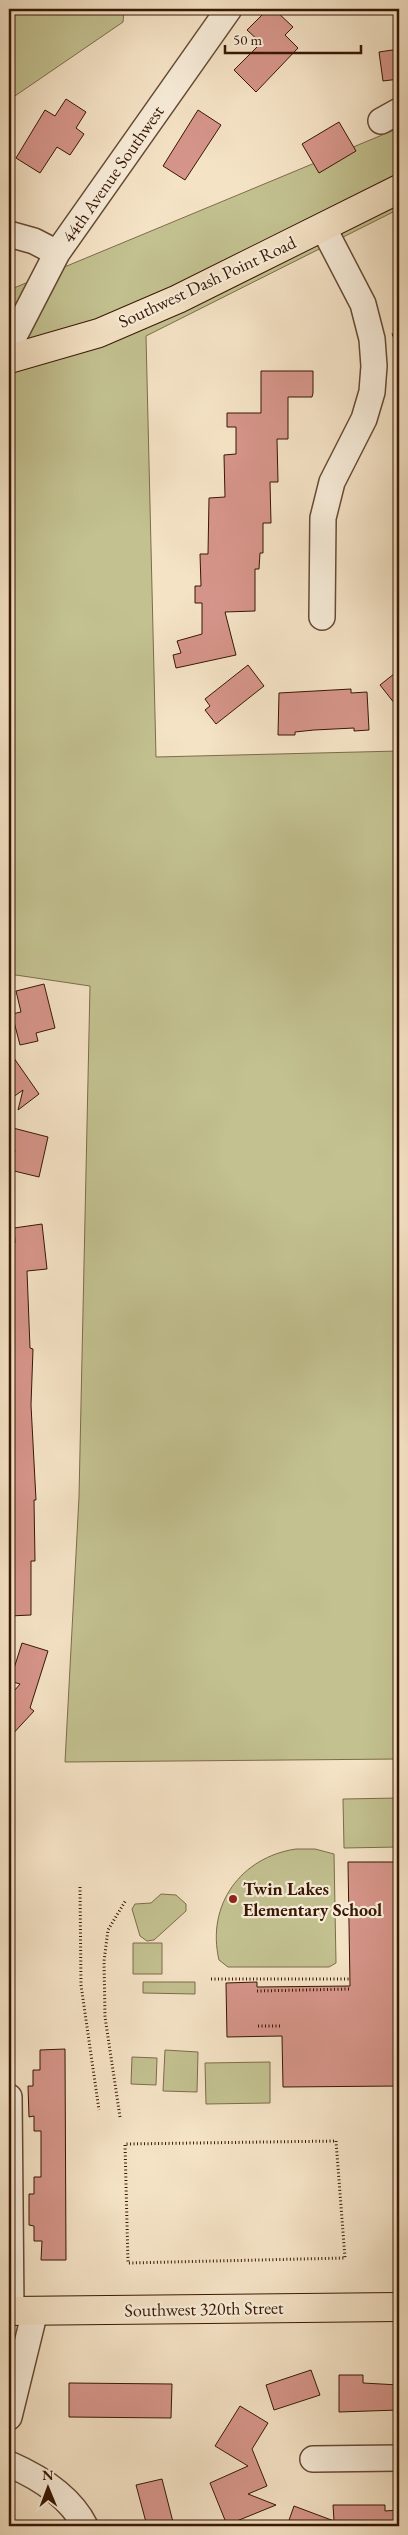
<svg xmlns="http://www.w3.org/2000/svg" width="408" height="2535" font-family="'EB Garamond',serif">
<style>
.green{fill:#c3c190;stroke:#7d6c4a}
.building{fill:#d6958a;stroke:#371704}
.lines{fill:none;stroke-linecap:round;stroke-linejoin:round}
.minor-casing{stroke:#664a34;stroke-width:28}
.major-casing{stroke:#371704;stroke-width:30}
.path{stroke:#371704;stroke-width:3;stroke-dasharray:1 2.5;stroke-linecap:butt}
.minor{stroke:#f8edda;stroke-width:25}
.major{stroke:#f5e3c6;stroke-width:28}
.poi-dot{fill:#8f2418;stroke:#f8edda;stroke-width:2}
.labels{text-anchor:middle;stroke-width:4.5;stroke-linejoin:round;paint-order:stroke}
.street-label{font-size:18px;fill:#371704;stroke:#f8edda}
.poi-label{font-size:18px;font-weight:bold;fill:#371704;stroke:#f8edda;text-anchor:start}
</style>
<rect width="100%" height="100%" fill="#f5e3c6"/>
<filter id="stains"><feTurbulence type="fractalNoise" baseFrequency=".004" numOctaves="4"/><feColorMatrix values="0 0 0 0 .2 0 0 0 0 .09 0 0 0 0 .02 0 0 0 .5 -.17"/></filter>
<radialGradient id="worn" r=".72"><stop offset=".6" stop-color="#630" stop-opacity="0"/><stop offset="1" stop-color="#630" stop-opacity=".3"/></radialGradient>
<!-- green -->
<path class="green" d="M9 9H124L123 22 9 100Z
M399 128V209L146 336 156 757 399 751V1759L65 1762 79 1497 90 986 9 974V290Z
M399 1798V1847L344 1848 343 1799Z
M296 1849H315L334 1854 336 1963 329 1967H228L219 1960C206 1905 241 1857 296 1849Z
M161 1894 176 1895 186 1904V1911L154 1940 147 1941 140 1936 132 1909 135 1904 151 1903Z
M133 1943H162V1974H133Z
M143 1982H195V1994L143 1993Z
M165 2050 198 2052 197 2092 163 2091Z
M132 2057 157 2058 156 2085 131 2084Z
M270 2062V2103L206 2104 205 2063Z"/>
<!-- building -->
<path class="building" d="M268 9H274L293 27 285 35 298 48 256 92 234 70 261 43 247 30Z
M399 49V79L383 81 379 52Z
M66 99 86 112 76 128 84 134 70 155 57 147 40 173 16 158 45 110 55 116Z
M198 110 221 125 185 180 163 166Z
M339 122 356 151 319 173 302 144Z
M261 371H313V393L312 397H288V439H277L278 482H270L271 523H263V553H260L259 569H255V611L225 612 236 655 176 668 173 655 181 653 177 641 202 634V603H195V586H201L200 554H208L209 498 225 497 224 455 236 454V427H227V413H261Z
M248 665 264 686 216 724 205 710 210 706 205 699Z
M399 670V709L380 685Z
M351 689V693L367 692 369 730 354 731V728L314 730 295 732V735H278L279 693Z
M44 984 55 1028 36 1033 38 1041 20 1045 12 1014 21 1012 16 991Z
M9 1051 39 1094 18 1110 23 1090 9 1100Z
M13 1128 48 1137 39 1177 10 1170 15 1150 9 1148Z
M42 1224 47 1269 27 1271 30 1348 33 1349 31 1405 36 1500H34L35 1561H31V1615L9 1616V1521H12V1488H9V1244L15 1243 14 1228Z
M22 1643 48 1651 30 1708 34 1711 9 1738V1697L20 1684 10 1681Z
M348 1862H399V2086L283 2087 282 2036 227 2037 226 1983 257 1982V1987L350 1986Z
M65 2049 66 2260H41L42 2241H34V2226L29 2225V2194H34V2177H41V2131H34V2116L29 2117 28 2086H33V2070H40V2050Z
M311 2370 320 2395 274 2410 266 2385Z
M339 2375H363V2383L399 2385V2410L339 2412Z
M69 2383 172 2384 171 2418 69 2417Z
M240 2406 268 2423 252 2449 267 2486 248 2494 276 2505 227 2525 210 2483 248 2466 215 2446Z
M162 2479 174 2526H147L136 2485Z
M333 2505H385V2511L399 2510V2526H287L294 2506 334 2521Z"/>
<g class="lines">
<defs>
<path id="minor" d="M381 121 399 111
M9 234 34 241 57 253
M9 346 57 253 229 9
M322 617 323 518 332 482 364 419 372 392 374 366 372 339 363 304 323 227
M9 2097 11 2311
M9 2417 35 2311
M313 2459 399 2458
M9 2464C39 2477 70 2496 85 2526"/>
<path id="major" d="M9 359 99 333 178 299 399 189
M9 2311 399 2307"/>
</defs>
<!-- minor casing -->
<use href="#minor" class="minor-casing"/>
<!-- major casing -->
<use href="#major" class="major-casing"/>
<!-- path -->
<path class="path" d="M392 335 399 333
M80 1887 81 1985 99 2110
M211 1979H350
M257 1991 350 1989
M258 2026H282
M120 2117 105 2017 104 1961 108 1930 126 1900
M336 2141 345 2258 128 2263 125 2144Z"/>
<!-- minor -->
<use href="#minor" class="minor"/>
<!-- major -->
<use href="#major" class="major"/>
</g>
<!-- markers -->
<circle class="poi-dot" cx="233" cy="1899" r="5"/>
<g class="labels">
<!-- street labels -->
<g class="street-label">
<text transform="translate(113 174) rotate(-55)" y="6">44th Avenue Southwest</text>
<text transform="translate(207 282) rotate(-25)" y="6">Southwest Dash Point Road</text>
<text transform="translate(204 2309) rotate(-1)" y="6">Southwest 320th Street</text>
</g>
<!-- poi labels -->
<g class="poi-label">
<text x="243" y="1895">Twin Lakes<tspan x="243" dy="21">Elementary School</tspan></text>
</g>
</g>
<!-- margin -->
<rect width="408" height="2535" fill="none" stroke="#f5e3c6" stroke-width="30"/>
<rect x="10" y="10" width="388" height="2515" fill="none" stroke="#371704" stroke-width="2.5"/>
<rect x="15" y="15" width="378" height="2505" fill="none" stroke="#371704"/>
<!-- north arrow -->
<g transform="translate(48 2488) rotate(359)" stroke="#f8edda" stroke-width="4" paint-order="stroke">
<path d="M0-4L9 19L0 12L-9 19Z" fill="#371704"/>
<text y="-8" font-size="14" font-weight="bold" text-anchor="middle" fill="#371704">N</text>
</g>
<!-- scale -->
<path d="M225 45v8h136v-8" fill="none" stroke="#371704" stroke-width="2.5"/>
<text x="233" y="45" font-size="15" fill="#371704" stroke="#f8edda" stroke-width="4" paint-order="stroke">50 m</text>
<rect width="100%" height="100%" filter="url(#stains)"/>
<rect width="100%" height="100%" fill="url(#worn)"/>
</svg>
